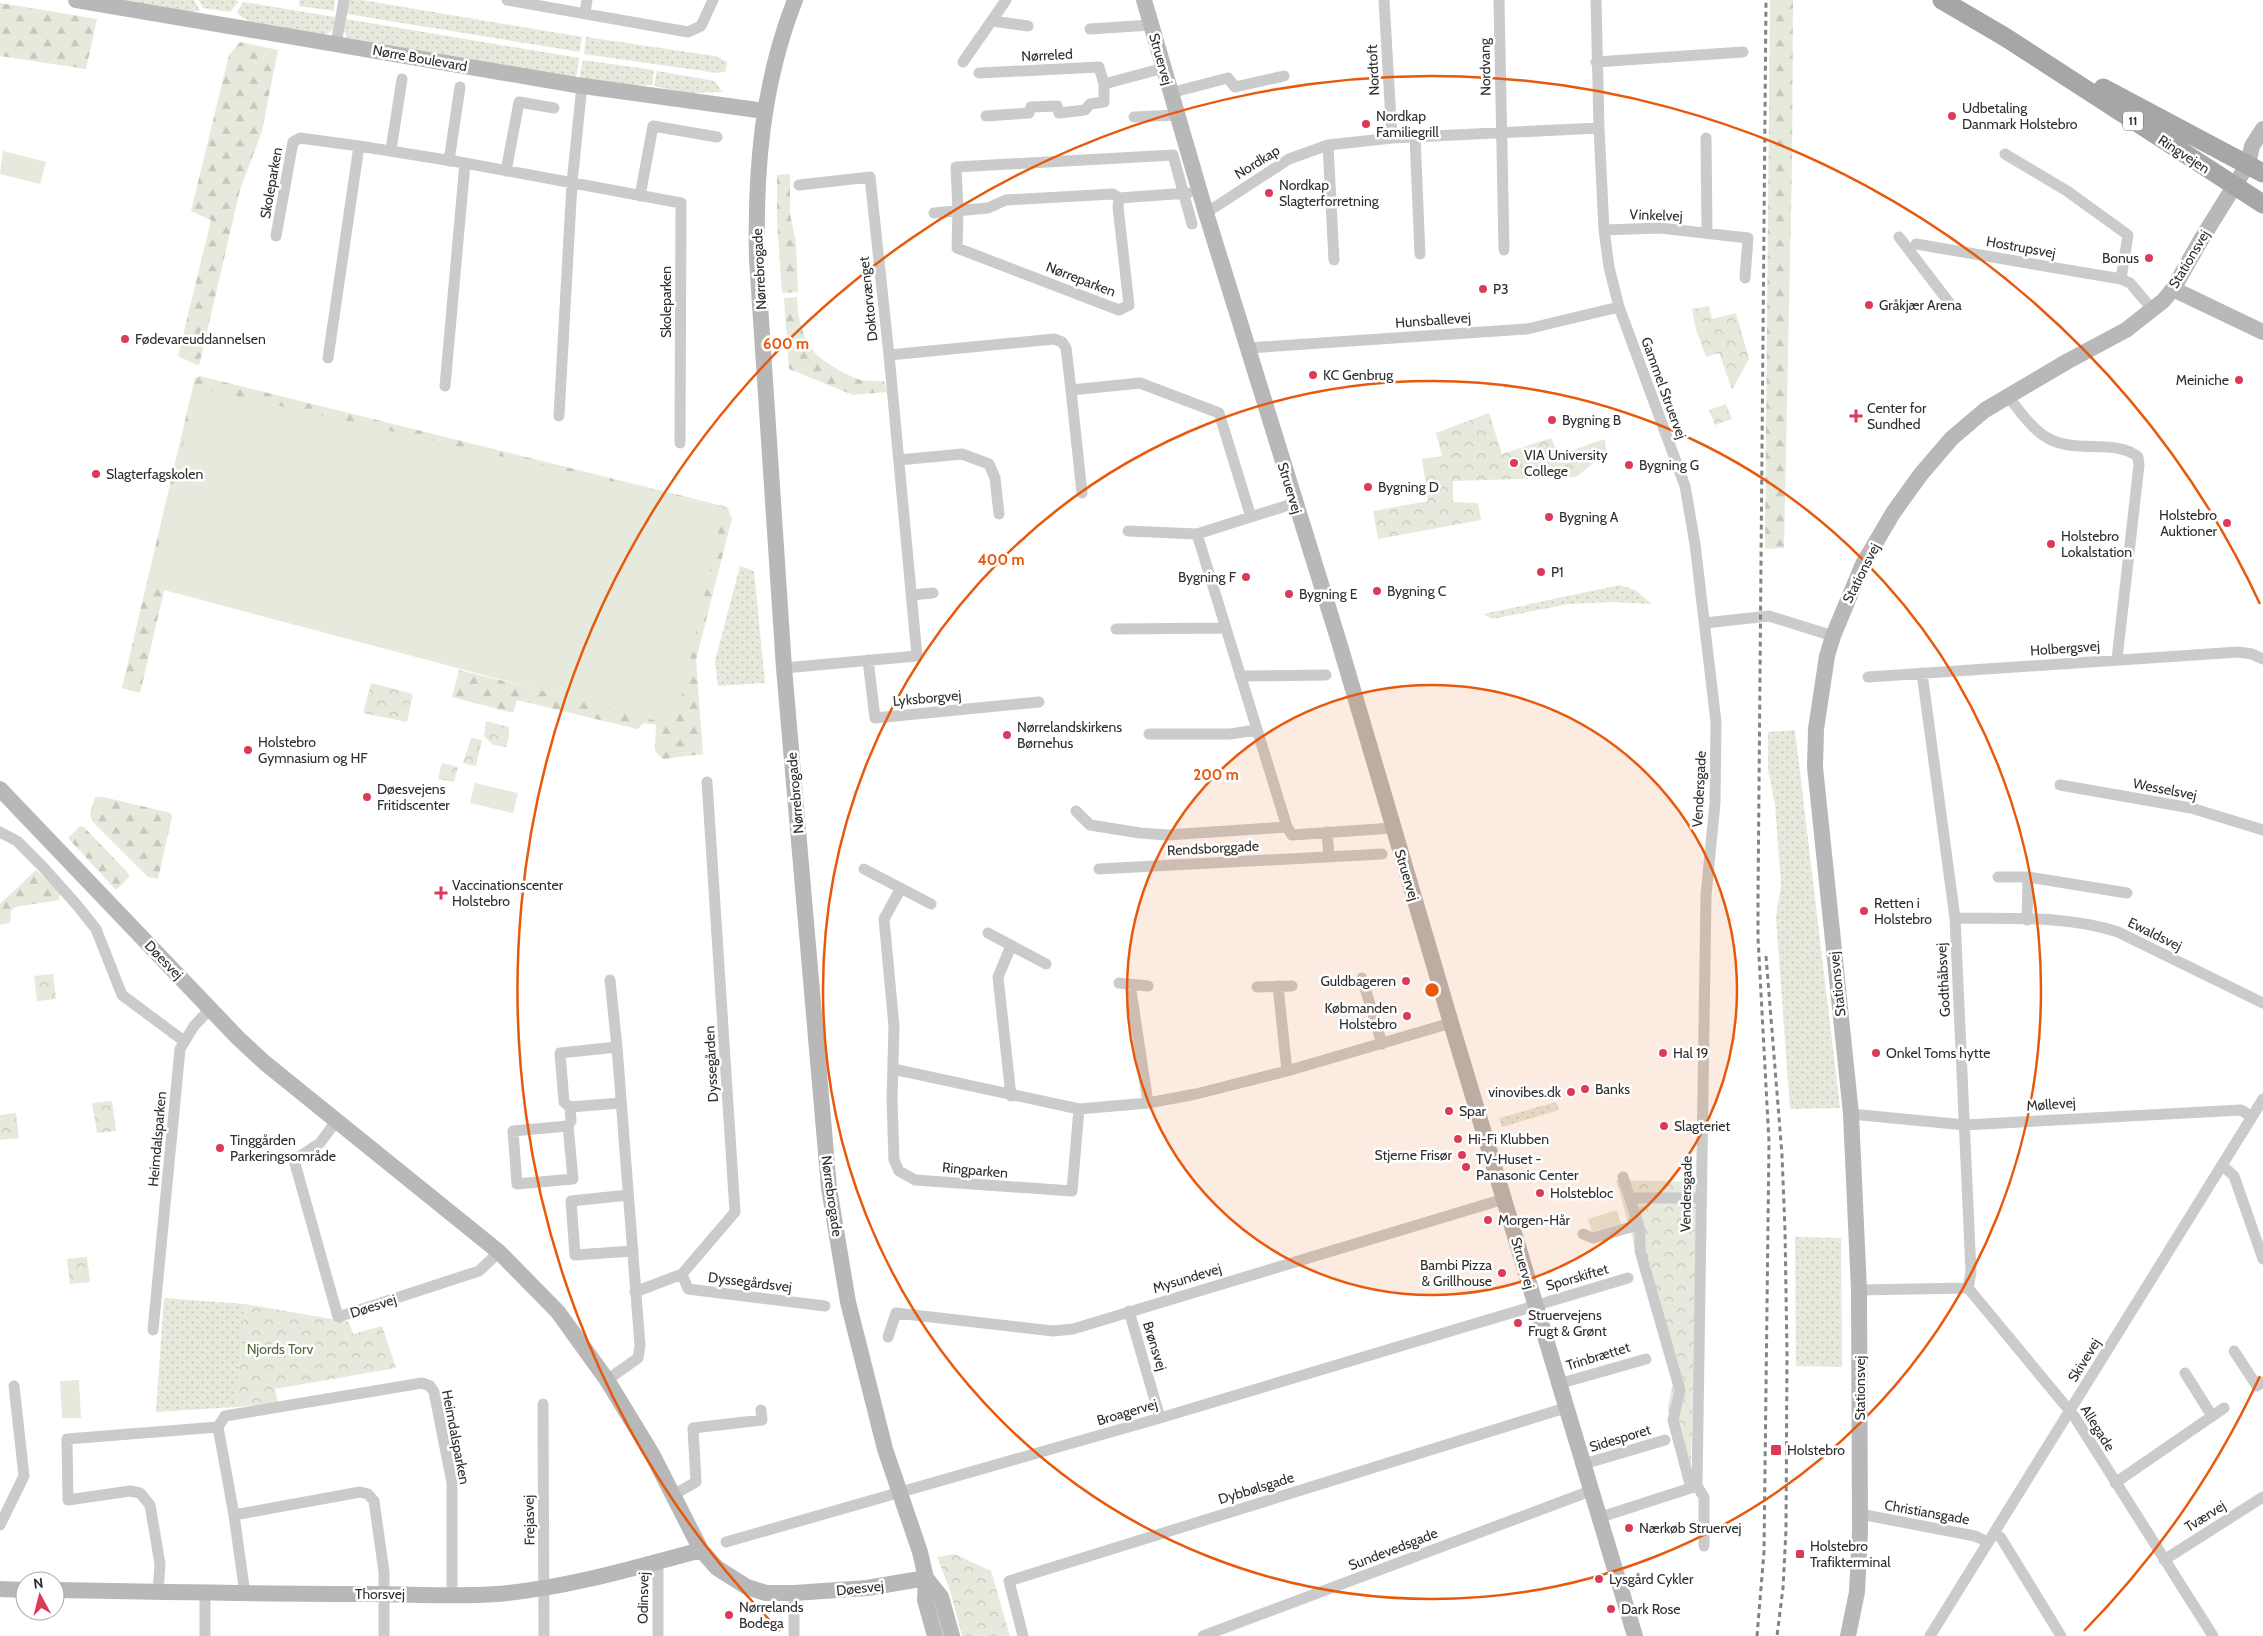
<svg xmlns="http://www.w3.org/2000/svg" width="2263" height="1636" font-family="Cabin,sans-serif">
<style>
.grass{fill:url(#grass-dots)}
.forest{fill:url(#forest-firs)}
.park{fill:url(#park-crowns)}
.pitch{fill:#e5eadc}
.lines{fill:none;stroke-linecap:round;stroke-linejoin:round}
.street{stroke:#cbcbcb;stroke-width:11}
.secondary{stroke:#b8b8b8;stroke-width:16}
.primary{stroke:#a6a6a6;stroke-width:19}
.rail{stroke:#838383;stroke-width:3;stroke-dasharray:5 4;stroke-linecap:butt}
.ring{fill:none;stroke:#e8590c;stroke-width:2.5}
.poi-dot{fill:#db3a58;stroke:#fff;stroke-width:2}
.labels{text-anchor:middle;stroke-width:5;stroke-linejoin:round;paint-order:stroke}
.shield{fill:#fff;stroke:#6d6d6d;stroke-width:1}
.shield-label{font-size:12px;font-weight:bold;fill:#2e2e2e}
.street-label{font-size:14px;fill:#2e2e2e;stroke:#fff}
.poi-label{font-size:14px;fill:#2e2e2e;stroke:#fff;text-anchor:start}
.park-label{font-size:14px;fill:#56673e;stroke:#fff}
.centre{fill:#e8590c;stroke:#fff;stroke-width:2.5}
.ring-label{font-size:15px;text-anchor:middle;font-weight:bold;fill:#e8590c;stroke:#fff;stroke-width:5;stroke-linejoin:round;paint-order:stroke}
</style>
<defs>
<pattern id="grass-dots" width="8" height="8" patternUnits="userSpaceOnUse" patternTransform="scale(1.25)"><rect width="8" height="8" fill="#e5eadc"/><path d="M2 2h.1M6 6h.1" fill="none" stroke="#c5c9bd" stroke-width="1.8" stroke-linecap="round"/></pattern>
<pattern id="forest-firs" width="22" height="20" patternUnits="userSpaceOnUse" patternTransform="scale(1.25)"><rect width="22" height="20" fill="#e5eadc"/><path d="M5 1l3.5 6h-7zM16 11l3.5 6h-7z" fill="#c5c9bd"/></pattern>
<pattern id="park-crowns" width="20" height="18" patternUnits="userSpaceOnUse" patternTransform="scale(1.25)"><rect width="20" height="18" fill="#e5eadc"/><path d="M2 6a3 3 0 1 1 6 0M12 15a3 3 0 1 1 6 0" fill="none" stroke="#c5c9bd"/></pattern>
</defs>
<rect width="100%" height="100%" fill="#fff"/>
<!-- grass -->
<path class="grass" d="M120 0H194L200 11 191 12Z
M199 0H234L239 1 230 12 203 8Z
M299 0H335L334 11 299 6Z
M349 0H362L582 37 580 52 347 14Z
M243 2 335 17 333 30 323 36C303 33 248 29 237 12Z
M346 19 579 58 576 78 348 39 344 31Z
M586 37 715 56 727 62 726 71 717 73 584 54Z
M583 60 654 70 652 85 618 86 579 80Z
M657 71 715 81 722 92 686 93 654 86Z
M740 566 754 571 765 683 718 686 715 661Z
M1620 585 1635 590 1652 604 1613 602 1569 604 1492 619 1483 614Z
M1795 730 1840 1108 1790 1109 1776 917 1781 885 1775 805 1768 769V732Z
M1556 1102 1559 1110 1502 1127 1499 1118Z
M1795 1237 1841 1238 1842 1367 1796 1366Z
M164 1298 245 1304 236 1407 156 1412Z"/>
<!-- forest -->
<path class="forest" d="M1770 0H1793L1792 164 1784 548 1765 549Z
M0 3 97 19 86 69 0 56Z
M240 42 278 50 262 131 240 190 199 366 178 356 211 220 191 211 229 55Z
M790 174V214L796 242 798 292 782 293 777 221V175Z
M797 297C797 316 803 341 817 355 825 363 850 377 861 380 868 381 877 381 884 381L887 392 853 395 789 369 784 298Z
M200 376 727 507 732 518 696 660 703 754 663 759 655 751 656 725 644 723 637 729 517 700 513 713 452 697 459 670 671 722 210 396 140 693 122 688 195 378Z
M95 797H103L171 813 172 817 158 879 148 877 92 821 90 813Z
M83 826 129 874V877L116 890 68 838 79 827Z
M36 870 60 892 59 900 15 907 11 911 10 923 0 925V904Z"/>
<!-- park -->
<path class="park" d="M1709 306 1712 319 1736 313 1749 359 1732 390 1719 353 1706 357 1695 326 1692 309Z
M1726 404 1732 419 1715 425 1709 410Z
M1489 413 1502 454 1551 438 1559 455 1605 439 1606 453 1576 477 1453 481V502L1478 503 1481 520 1378 539 1373 511 1428 501 1422 459 1442 456 1436 433Z
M371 683 413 694 407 722 363 713Z
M486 721 509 727V737L506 747 493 745 484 736Z
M471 738 482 740 476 766 463 763Z
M442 763 458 767 454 782 438 779Z
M53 974 56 999 37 1001 34 976Z
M112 1101 116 1131 97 1133 92 1103Z
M16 1113 19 1138 0 1140V1115Z
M1616 1180 1697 1182 1691 1471 1669 1419 1668 1407 1673 1382Z
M87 1257 90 1282 70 1284 67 1259Z
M245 1304 349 1322 353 1334 382 1326 396 1368 275 1389 278 1403 236 1407Z
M955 1554 991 1571 1010 1636H962L950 1590 937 1557Z"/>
<!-- pitch -->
<path class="pitch" d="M3 151 46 162 40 184 0 174Z
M197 387 724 507 675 726 149 586Z
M1600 441 1602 455 1574 466 1570 465 1565 454Z
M475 783 518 793 513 813 470 803Z
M1617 1210 1621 1224 1592 1232 1588 1219Z
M79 1380 81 1418H62L60 1381Z"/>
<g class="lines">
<!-- street -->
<path class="street" d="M507 0 688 32 701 26 713 0
M1384 0 1392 138
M1499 0 1504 250
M1596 0 1599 128 1604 230 1609 267 1619 307 1685 486 1695 544 1716 722 1715 803 1706 895 1697 1486 1601 1517
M585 13 587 0
M992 21 1028 26
M1090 29 1151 25
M336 44 344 0
M963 62 1006 0
M1596 62 1743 52
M979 73 1099 67 1104 84
M1170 93 1228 78 1235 87 1284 76
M986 116 1029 113 1031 107 1057 106 1059 113 1085 110 1090 104 1104 102V84L1164 68
M1134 117 1177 115
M1415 137 1420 254
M1706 138 1707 233
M1328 145 1334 260
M391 150 402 79
M2005 154 2067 191 2128 235 2121 279
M449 161 460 87
M506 171 519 102 554 108
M799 185 870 177 889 355 1054 339 1062 342 1066 348 1071 390
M640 196 653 126 717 137
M1119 198 1118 207 1129 305 1119 310 957 248 958 211 956 167 1173 155 1192 224
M934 213 988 208 1006 200 1113 194 1119 198 1188 193
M1206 213 1289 159 1328 145 1392 138 1599 128
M1604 230 1660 228 1748 238 1745 278
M276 236 293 142 300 138 359 146
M1899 237 1951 305
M1916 244 2121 279 2130 283 2153 310
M1248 348 1527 329 1619 307
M328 358 359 146 465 163 681 203 680 443
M445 386 465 163
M2007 395C2019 410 2030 427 2046 437 2074 455 2116 438 2138 457L2139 465 2117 659
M559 416 572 183 582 85
M899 460 962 454 989 464 995 478 999 514
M1082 493 1071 390 1140 383 1219 413 1251 517
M1295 503 1197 534 1287 827 1292 835 1393 828
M1128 531 1197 534
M911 595 933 593
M1705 623 1769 616 1833 636
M1116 629 1225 628
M868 660 875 718 1039 702
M784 668 917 656 889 355
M1922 673 1955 918 1971 1272 1968 1288
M1240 676 1326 675
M1868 677 2238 652 2252 654 2263 659
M1149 734H1230L1256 730
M2060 785 2191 808 2263 830
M1076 811 1090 825 1140 833 1167 835 1287 827
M0 832 17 841 43 867 76 904 96 929 122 995 184 1041
M1327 832 1329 857
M864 869 931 904
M1099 869 1382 854
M1998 877H2028L2127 893
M901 888 884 919 894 1026 892 1100 894 1160 899 1171 915 1180 1072 1191 1079 1109
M1955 918C2008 919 2067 915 2118 932L2263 1003
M2027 920 2028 877
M988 933 1046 964
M1362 978 1382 1044
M1119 983 1148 986
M1130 984 1148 1103
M1278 986 1287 1071
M1257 987 1292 986
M617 1047 560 1053 564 1102 570 1107 621 1103
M893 1069 1079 1109 1148 1103 1196 1094 1287 1071 1451 1023
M1011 1096 998 977 1011 946
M1851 1114 1965 1125 2241 1110 2252 1117
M337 1120 320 1143 294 1160 338 1317 479 1271 499 1252
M568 1126 513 1131 517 1184 573 1179 568 1126 571 1121 570 1107
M2223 1166 2234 1176 2263 1259
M1623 1177 1640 1230V1251L1680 1390 1673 1420 1691 1488
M628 1195 571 1201 575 1255 633 1251
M1630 1198H1700
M1583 1234 1593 1238 1638 1225
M682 1274 688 1289 825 1306
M1859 1290 1968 1288 2074 1416 2213 1636
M635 1292 682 1274 735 1212 707 782
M1129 1311 1160 1418
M153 1330 180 1049 194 1026 210 1009
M888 1337 896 1313 1053 1331 1073 1329 1504 1199
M2234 1351 2257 1386 2263 1382
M2185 1373 2212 1416
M607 1380 638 1358 640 1346 617 1047 610 980
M1558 1384 1646 1359
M543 1404 544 1636
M218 1427 225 1416 422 1383 430 1386 434 1392 452 1483V1595
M1584 1464 1665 1440
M2115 1483 2224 1408
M1697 1486 1704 1497V1546
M673 1495 696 1482 693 1428 762 1420 761 1410
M1860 1514 1975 1536 1988 1542
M234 1515 360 1492 368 1494 374 1501 384 1572V1636
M0 1525 24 1476 14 1386
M1994 1533 2001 1538 2061 1636
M726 1542 1160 1418 1628 1278
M2164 1560 2263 1497
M158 1592 160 1564 150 1505 140 1493 130 1491 68 1500 67 1439 218 1427 234 1515 245 1594
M205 1636V1593
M658 1636V1561
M794 1636V1593
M1023 1636 1009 1581 1565 1408
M1203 1636 1593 1490
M1930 1636 2263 1099"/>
<!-- secondary -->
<path class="secondary" d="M76 0 576 85 765 111
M795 0C762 84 755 170 757 259L784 668 829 1188 848 1302 885 1449 920 1552 926 1578 925 1600 935 1636
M1144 0 1206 213 1339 642 1451 1023 1635 1636
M2173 289 2263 332
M0 789 238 1038 265 1063 499 1252 558 1312 607 1380 652 1454 701 1550 717 1568 747 1587 766 1593H794L867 1588 926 1578
M926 1578 941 1597 952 1636
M0 1589 25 1590
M55 1590C160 1592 264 1594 369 1594 412 1594 455 1597 497 1594 567 1588 634 1568 701 1550
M1848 1636 1857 1592 1860 1531 1859 1290 1851 1114 1815 767 1816 729 1827 656 1833 636 1863 564 1893 513 1921 474 1952 438 1985 410 2068 361 2126 330 2163 301 2173 289 2202 238 2248 164 2252 146 2263 129"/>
<!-- primary -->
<path class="primary" d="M1942 0 2005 37 2263 204
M2103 88 2263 173"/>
<!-- rail -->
<path class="rail" d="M1766 956 1782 1155 1785 1230 1787 1353 1786 1530 1783 1588 1777 1636
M1757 1636 1764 1552 1769 1142 1758 938V899L1766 0"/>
</g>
<!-- distance rings -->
<circle cx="1432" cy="990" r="305" fill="#e8590c" fill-opacity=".12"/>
<g class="ring">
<circle cx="1432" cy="990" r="305"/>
<circle cx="1432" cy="990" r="609"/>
<path d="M2260 1376A914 914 0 0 1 2084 1631M780 1631A914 914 0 1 1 2260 604"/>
</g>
<!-- markers -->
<g class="poi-dot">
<circle cx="1952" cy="116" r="5"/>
<circle cx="1366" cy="124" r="5"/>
<circle cx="1269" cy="193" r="5"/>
<circle cx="2149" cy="258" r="5"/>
<circle cx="1483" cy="289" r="5"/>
<circle cx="1869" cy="305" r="5"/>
<circle cx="125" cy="339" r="5"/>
<circle cx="1313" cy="375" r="5"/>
<circle cx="2239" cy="380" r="5"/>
<path d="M1853.5 408.5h5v5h5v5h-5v5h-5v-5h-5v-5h5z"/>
<circle cx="1552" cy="420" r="5"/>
<circle cx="1514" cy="463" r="5"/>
<circle cx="1629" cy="465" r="5"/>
<circle cx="96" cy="474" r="5"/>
<circle cx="1368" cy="487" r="5"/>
<circle cx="1549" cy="517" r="5"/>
<circle cx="2227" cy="523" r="5"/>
<circle cx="2051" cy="544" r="5"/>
<circle cx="1541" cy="572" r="5"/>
<circle cx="1246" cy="577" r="5"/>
<circle cx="1377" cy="591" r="5"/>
<circle cx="1289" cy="594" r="5"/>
<circle cx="1007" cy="735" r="5"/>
<circle cx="248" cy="750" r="5"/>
<circle cx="367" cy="797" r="5"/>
<path d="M438.5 885.5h5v5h5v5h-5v5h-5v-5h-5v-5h5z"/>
<circle cx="1864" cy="911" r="5"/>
<circle cx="1406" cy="981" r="5"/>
<circle cx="1407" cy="1016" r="5"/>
<circle cx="1663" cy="1053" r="5"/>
<circle cx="1876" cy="1053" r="5"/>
<circle cx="1585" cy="1089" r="5"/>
<circle cx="1571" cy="1092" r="5"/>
<circle cx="1449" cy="1111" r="5"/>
<circle cx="1664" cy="1126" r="5"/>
<circle cx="1458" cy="1139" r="5"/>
<circle cx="220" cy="1148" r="5"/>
<circle cx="1462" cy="1155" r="5"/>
<circle cx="1466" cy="1167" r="5"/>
<circle cx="1540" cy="1193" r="5"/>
<circle cx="1488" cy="1220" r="5"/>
<circle cx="1502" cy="1273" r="5"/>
<circle cx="1518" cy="1323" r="5"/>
<rect x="1770" y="1444" width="12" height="12" rx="2.5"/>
<circle cx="1629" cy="1528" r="5"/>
<rect x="1795" y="1549" width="10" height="10" rx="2.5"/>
<circle cx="1599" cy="1579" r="5"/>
<circle cx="1611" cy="1609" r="5"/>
<circle cx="729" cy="1615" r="5"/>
</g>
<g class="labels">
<!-- shield labels -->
<rect class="shield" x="2123" y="111.5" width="20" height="19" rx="4"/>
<g class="shield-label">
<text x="2133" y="125">11</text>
</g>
<!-- street labels -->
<g class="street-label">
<text transform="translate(1047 55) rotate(-3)" y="5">Nørreled</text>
<text transform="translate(420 58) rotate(10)" y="5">Nørre Boulevard</text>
<text transform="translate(1161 59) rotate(74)" y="5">Struervej</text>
<text transform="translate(1485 67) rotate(-91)" y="5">Nordvang</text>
<text transform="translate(1373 70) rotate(-93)" y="5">Nordtoft</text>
<text transform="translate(2184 154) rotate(33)" y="5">Ringvejen</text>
<text transform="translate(1257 162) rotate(-32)" y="5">Nordkap</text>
<text transform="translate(271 183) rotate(-80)" y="5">Skoleparken</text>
<text transform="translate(1656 215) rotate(2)" y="5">Vinkelvej</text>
<text transform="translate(2021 247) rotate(10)" y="5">Hostrupsvej</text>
<text transform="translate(2189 259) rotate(-59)" y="5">Stationsvej</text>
<text transform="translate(759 269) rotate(-93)" y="5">Nørrebrogade</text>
<text transform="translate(1081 279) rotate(21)" y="5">Nørreparken</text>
<text transform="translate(868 299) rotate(-96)" y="5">Doktorvænget</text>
<text transform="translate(666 302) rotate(-90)" y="5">Skoleparken</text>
<text transform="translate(1433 320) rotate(-4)" y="5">Hunsballevej</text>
<text transform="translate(1664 388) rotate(70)" y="5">Gammel Struervej</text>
<text transform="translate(1290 488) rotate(73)" y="5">Struervej</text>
<text transform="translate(1861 573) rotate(-63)" y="5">Stationsvej</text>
<text transform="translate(2065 648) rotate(-4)" y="5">Holbergsvej</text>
<text transform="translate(927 698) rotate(-5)" y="5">Lyksborgvej</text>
<text transform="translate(1699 789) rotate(-87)" y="5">Vendersgade</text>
<text transform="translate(2165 789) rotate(11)" y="5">Wesselsvej</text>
<text transform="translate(795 793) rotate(-95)" y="5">Nørrebrogade</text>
<text transform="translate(1213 848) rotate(-3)" y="5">Rendsborggade</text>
<text transform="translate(1407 875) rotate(73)" y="5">Struervej</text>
<text transform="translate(2155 934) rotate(26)" y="5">Ewaldsvej</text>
<text transform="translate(164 960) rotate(46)" y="5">Døesvej</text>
<text transform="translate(1943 980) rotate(-93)" y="5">Godthåbsvej</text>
<text transform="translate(1837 984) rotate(-96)" y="5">Stationsvej</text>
<text transform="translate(711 1064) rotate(-93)" y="5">Dyssegården</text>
<text transform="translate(2051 1104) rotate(-4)" y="5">Møllevej</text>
<text transform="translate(157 1139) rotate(-85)" y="5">Heimdalsparken</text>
<text transform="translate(975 1170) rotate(5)" y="5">Ringparken</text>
<text transform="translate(1686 1194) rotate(-89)" y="5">Vendersgade</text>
<text transform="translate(832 1196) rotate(82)" y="5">Nørrebrogade</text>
<text transform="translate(1523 1263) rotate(74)" y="5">Struervej</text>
<text transform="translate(1577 1277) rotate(-16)" y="5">Sporskiftet</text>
<text transform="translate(1187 1278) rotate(-17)" y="5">Mysundevej</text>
<text transform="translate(750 1282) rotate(7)" y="5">Dyssegårdsvej</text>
<text transform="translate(373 1306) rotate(-18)" y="5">Døesvej</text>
<text transform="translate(1155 1346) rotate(73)" y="5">Brønsvej</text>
<text transform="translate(1598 1356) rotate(-17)" y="5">Trinbrættet</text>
<text transform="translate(2084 1360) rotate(-58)" y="5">Skivevej</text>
<text transform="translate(1860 1388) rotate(-90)" y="5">Stationsvej</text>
<text transform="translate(1127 1412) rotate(-16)" y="5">Broagervej</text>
<text transform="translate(2098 1428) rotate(58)" y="5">Allegade</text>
<text transform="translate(456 1437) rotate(79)" y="5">Heimdalsparken</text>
<text transform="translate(1620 1438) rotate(-17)" y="5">Sidesporet</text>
<text transform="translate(1256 1488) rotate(-17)" y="5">Dybbølsgade</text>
<text transform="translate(1927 1512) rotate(10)" y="5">Christiansgade</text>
<text transform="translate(2205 1516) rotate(-32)" y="5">Tværvej</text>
<text transform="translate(529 1520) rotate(-91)" y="5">Frejasvej</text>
<text transform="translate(1393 1549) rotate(-21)" y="5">Sundevedsgade</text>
<text transform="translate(860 1588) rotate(-6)" y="5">Døesvej</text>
<text x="380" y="1599">Thorsvej</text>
<text transform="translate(643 1598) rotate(-89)" y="5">Odinsvej</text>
</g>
<!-- poi labels -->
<g class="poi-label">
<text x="1962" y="113">Udbetaling<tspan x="1962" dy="16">Danmark Holstebro</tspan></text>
<text x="1376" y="121">Nordkap<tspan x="1376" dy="16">Familiegrill</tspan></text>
<text x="1279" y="190">Nordkap<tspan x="1279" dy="16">Slagterforretning</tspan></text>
<text x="2139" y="263" text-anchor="end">Bonus</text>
<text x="1493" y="294">P3</text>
<text x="1879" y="310">Gråkjær Arena</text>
<text x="135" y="344">Fødevareuddannelsen</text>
<text x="1323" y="380">KC Genbrug</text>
<text x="2229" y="385" text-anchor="end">Meiniche</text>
<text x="1867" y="413">Center for<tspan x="1867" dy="16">Sundhed</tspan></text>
<text x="1562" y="425">Bygning B</text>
<text x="1524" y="460">VIA University<tspan x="1524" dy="16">College</tspan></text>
<text x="1639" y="470">Bygning G</text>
<text x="106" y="479">Slagterfagskolen</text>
<text x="1378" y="492">Bygning D</text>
<text x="2217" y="520" text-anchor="end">Holstebro<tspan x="2217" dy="16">Auktioner</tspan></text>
<text x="1559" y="522">Bygning A</text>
<text x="2061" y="541">Holstebro<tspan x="2061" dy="16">Lokalstation</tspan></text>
<text x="1551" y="577">P1</text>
<text x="1236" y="582" text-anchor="end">Bygning F</text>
<text x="1387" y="596">Bygning C</text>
<text x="1299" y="599">Bygning E</text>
<text x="1017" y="732">Nørrelandskirkens<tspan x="1017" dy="16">Børnehus</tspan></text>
<text x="258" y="747">Holstebro<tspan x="258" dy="16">Gymnasium og HF</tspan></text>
<text x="377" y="794">Døesvejens<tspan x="377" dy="16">Fritidscenter</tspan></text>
<text x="452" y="890">Vaccinationscenter<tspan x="452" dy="16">Holstebro</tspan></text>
<text x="1874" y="908">Retten i<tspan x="1874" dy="16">Holstebro</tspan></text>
<text x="1396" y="986" text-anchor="end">Guldbageren</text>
<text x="1397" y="1013" text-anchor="end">Købmanden<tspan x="1397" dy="16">Holstebro</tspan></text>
<text x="1673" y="1058">Hal 19</text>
<text x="1886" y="1058">Onkel Toms hytte</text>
<text x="1595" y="1094">Banks</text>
<text x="1561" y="1097" text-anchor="end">vinovibes.dk</text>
<text x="1459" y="1116">Spar</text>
<text x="1674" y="1131">Slagteriet</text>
<text x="1468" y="1144">Hi-Fi Klubben</text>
<text x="230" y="1145">Tinggården<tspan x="230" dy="16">Parkeringsområde</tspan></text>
<text x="1452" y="1160" text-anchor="end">Stjerne Frisør</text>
<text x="1476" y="1164">TV-Huset -<tspan x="1476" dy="16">Panasonic Center</tspan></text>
<text x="1550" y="1198">Holstebloc</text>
<text x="1498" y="1225">Morgen-Hår</text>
<text x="1492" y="1270" text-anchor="end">Bambi Pizza<tspan x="1492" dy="16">&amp; Grillhouse</tspan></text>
<text x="1528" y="1320">Struervejens<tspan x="1528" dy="16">Frugt &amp; Grønt</tspan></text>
<text x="1787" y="1455">Holstebro</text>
<text x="1639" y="1533">Nærkøb Struervej</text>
<text x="1810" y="1551">Holstebro<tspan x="1810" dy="16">Trafikterminal</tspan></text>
<text x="1609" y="1584">Lysgård Cykler</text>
<text x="739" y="1612">Nørrelands<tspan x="739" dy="16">Bodega</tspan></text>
<text x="1621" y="1614">Dark Rose</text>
</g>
<!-- park labels -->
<g class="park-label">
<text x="280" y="1354">Njords Torv</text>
</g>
</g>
<circle cx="1432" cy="990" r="8" class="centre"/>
<g class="ring-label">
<text x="786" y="349">600 m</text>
<text x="1001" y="565">400 m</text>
<text x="1216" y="780">200 m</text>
</g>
<!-- north arrow -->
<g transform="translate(40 1596) rotate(353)"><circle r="24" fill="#ffffff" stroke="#ababab"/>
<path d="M0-4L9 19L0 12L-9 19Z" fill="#db3a58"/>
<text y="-8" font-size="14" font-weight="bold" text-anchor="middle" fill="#2e2e2e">N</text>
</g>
</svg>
